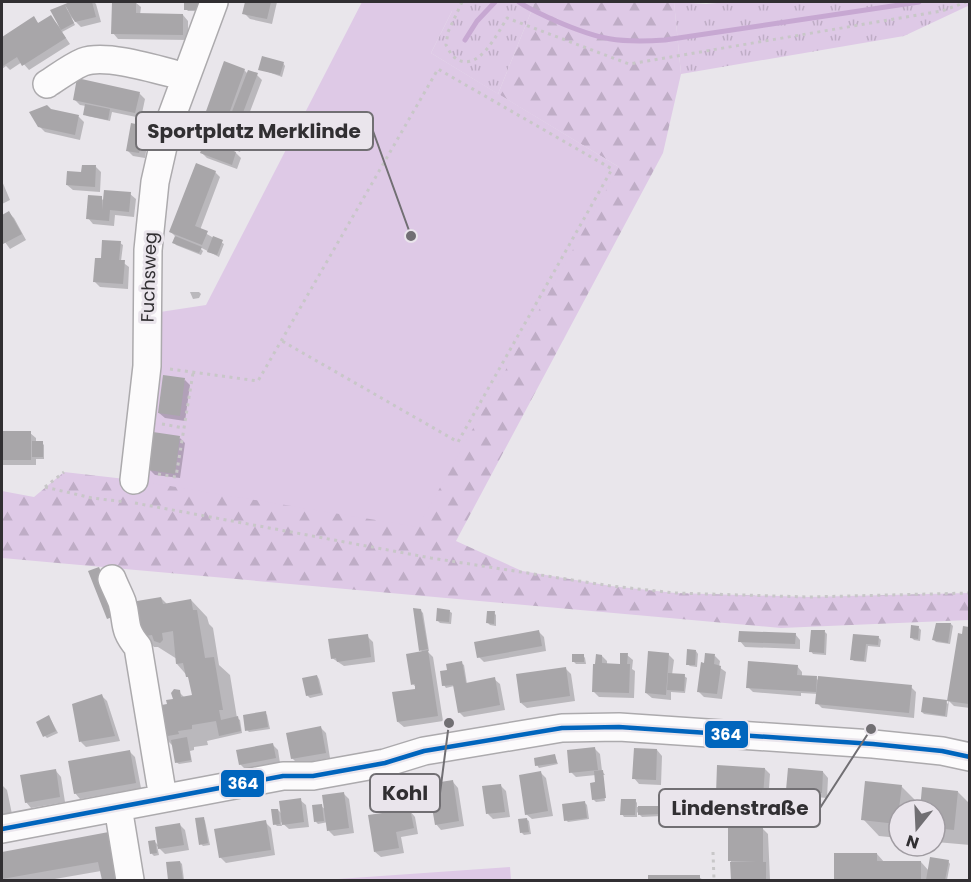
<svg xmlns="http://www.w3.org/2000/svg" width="971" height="882" font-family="Poppins,sans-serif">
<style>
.grass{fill:url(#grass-tufts)}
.forest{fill:url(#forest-firs)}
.park{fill:#dec9e6}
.shadow{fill:#0003}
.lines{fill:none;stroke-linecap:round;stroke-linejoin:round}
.stream{stroke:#c7a8d2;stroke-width:5}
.building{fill:#a8a6a9}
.minor-casing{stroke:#acaaad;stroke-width:30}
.path{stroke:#c8c7c8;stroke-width:3;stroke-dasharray:3 4.5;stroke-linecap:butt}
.minor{stroke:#fcfbfc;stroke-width:27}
.bus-1-casing{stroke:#eae5ec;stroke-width:9}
.bus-1{stroke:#0065bd;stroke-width:4.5}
.labels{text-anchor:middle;stroke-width:6;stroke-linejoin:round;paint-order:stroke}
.street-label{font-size:18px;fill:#312f32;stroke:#eae5ec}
.leader{fill:none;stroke:#716f73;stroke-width:2}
.callout-dot{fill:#716f73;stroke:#eae5ec;stroke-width:2}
.callout{fill:#eae5ec;stroke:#716f73;stroke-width:2}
.callout-label{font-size:20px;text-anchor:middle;font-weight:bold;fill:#312f32}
.line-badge{stroke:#eae5ec;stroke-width:2}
.badge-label{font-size:16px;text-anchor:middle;font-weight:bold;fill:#fff}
</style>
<defs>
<pattern id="grass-tufts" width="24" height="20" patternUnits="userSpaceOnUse" patternTransform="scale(1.5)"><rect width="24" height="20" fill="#dec9e6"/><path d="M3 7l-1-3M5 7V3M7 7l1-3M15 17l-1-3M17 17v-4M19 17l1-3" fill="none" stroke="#bfadc6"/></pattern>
<pattern id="forest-firs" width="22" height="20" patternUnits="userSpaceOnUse" patternTransform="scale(1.5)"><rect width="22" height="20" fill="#dec9e6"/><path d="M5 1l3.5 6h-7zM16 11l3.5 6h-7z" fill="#bfadc6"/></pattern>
</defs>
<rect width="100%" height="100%" fill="#e9e6eb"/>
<!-- grass -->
<path class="grass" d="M452 2H535L498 94 431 53 452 11Z
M674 2 706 4 728 2H969L970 5 904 36 681 74Z"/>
<!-- forest -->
<path class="forest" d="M535 2H674L681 74 663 153 456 541 522 571 611 586 675 593 809 597 969 593V620L781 628 2 558V491L34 497 64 472 134 480 619 167 498 94Z"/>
<!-- park -->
<path class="park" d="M362 2H452V11L431 53 619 167 418 527 134 480 147 314 206 305Z
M510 867 511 880H338V879Z"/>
<!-- shadow -->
<path class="shadow" d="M77 2H94L96 4 101 22 81 27 71 17 75 25 62 32 70 44 29 70 22 62 10 70 6 66 2 69V40L33 18 39 24 50 17 59 26 63 5 69 12 66 4Z
M113 2H135L141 7 140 15H183L188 21V40L118 39 113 33Z
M186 2H202V11H188L186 9Z
M247 2H277L272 24 250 19 244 13Z
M283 63 285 66 282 77 260 69Z
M244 70 248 74 257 75 262 80 240 138 244 140 240 152 231 148 241 158 237 169 207 158 202 153 232 152 224 144 226 140 208 133 202 128Z
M139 93 145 99 141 118 112 112 110 121 87 116 85 114 86 106 80 105 74 99Z
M51 111 79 117 84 122 80 140 45 132 39 126Z
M144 127 149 133 145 158 133 156 127 150Z
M96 167 101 172 100 192 73 190 67 185Z
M215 172 220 177 200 230 224 244 219 257 198 246 203 251 201 255 176 245 174 242 176 237 171 232Z
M2 181 10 200 2 204Z
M130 194 136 199 134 217 115 215 114 226 93 224 88 218 101 198 104 201Z
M9 213 14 218 26 240 10 249 2 238V217Z
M120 243 123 245 121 261 129 267 128 289 100 287 94 281 106 260Z
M190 292H199L201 294 199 298 193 299Z
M185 380 190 385 185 421 165 418 159 413Z
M2 433H30L36 438V443H42L44 445V459H36V465H2Z
M180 438 185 443 180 478 155 475 149 469Z
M161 598 167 604 191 600 207 617 209 624 213 628 219 665 230 675 237 718 240 720 242 733 207 741 208 745 194 747V750L190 751 192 762 179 764 176 762 174 747 163 736 168 706 175 700 179 692 185 698 194 696 190 679 177 664V659L158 647H154L138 631Z
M421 611 423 613 429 651H427L433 657 443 721 404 727 398 722 418 690 413 684 423 653 421 650Z
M449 611 452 613 451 624 440 623 437 620Z
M494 613 496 615V626L490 625 488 623Z
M951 624 953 626 950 644 936 642 934 640Z
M919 628 921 630 920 641 914 640 912 638Z
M539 632 544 637 546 651 484 662 479 657Z
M825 632 827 634 826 655 813 654 811 651Z
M795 634 800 640V649L745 647 740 641Z
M959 635 970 636V708L954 706 949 701 947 717 924 714 922 712 946 702 948 704Z
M367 636 373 642 375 662 344 666 332 658Z
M854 636 879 638 881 640 880 647 868 646 866 662 854 661 852 659Z
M696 651 698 654 697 667 690 666 687 664Z
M668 654 674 660 672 675 684 676 687 678 685 693 671 692V700L652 698 646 693Z
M583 655 585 658 586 664H576L574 662Z
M627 655 633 660 632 669 635 671 634 698 599 697 593 691 602 656 607 661V665L621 666Z
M715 656 720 661 719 667 726 672 722 699 704 697 698 691 705 665Z
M461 663 464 665 467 684 494 679 500 684 505 710 464 717 459 712 454 686 446 688 444 685 449 672Z
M797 666 802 672V677L816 678 819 681 911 687 916 692 914 718 822 708 817 703 818 694 801 693V696L753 692 748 687Z
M565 668 571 674 575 701 527 708 521 703Z
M317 676 319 679 323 695 310 698 307 695Z
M102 696 107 701 120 741 86 747 81 742Z
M265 713 267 715 270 729 249 732 247 730Z
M51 720 58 733 47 738 45 736Z
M321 728 326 733 330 758 298 764 292 758Z
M272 744 278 750 280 763 246 770 240 764Z
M595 749 600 754 602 771 605 775H602L605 801 596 802 593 799 596 784V775L576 777 571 772Z
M657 750 662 756 661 785 639 784 634 778Z
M130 752 135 757 141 788 80 799 75 793Z
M555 756 558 764 539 768 537 765Z
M765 769 770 774 768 802 723 799 717 793Z
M56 771 61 777 65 802 31 808 26 802Z
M823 772 828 778 827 798 793 795 788 789Z
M541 773 546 778 553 816 532 819 526 814Z
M453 782 458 788 464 826 441 830 436 824Z
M2 785 7 790 12 814 2 816Z
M500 785 506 791 510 817 493 819 488 814Z
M901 786 917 802 916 810H899V838L879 836 863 819Z
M958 792 970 804V845L936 842 935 810H921Z
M343 793 349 799 354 833 334 836 329 831 328 822 318 824 316 822 321 806 326 810Z
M300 800 306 805 309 827 289 829 281 822 282 826H277L275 824 278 810 282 814Z
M635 800 637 803V807H659L661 809V816L642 817 637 812V817H624L622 814Z
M585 803 587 805 589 819 568 822 566 820Z
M410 811 415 817 418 834 401 837 404 853 381 857 375 852Z
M203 818 205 821 210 845 203 846 201 844Z
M526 819 529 821 531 834 524 835 522 833Z
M265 822 271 828 275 855 226 863 220 857Z
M179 824 185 830 189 850 165 854 157 846 159 855 154 856 152 854 155 842 159 846Z
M729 828H762L768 834 770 880H732Z
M113 833 130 880H103L101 871 49 880H2V853Z
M836 854H877L885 863 921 862 929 871 948 861 950 864 947 880H836Z
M180 862 182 864 184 880H170L168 864Z
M650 877H699L703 880H650Z"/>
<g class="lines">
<!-- stream -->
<path class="stream" d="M519 2C530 10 544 15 556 21 600 40 618 43 665 40L919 2
M465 40 477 21 495 2"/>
</g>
<!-- building -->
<path class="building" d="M70 2H92L96 17 75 22 65 5 74 23 61 30 50 10Z
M112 2H136V13L183 14V35L111 34Z
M184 2H200V10H184Z
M245 2H271L267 19 242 14Z
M51 15 66 38 22 66 17 57 3 66 2 62V37L34 16 38 23Z
M262 56 284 62 280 75 258 70Z
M224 61 245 69 221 136 200 128Z
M248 70 258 73 236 131 226 127Z
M77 78 140 92 135 113 73 100Z
M85 104 110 109 108 120 83 115Z
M47 105 51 109 79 115 75 135 38 127 29 112Z
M131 123 145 126 139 153 126 151Z
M228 131 243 136 237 150 223 145Z
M205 140 236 152 232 165 200 153Z
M196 163 216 171 195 226 208 231 202 245 169 232Z
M82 165H96L95 187 66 185 67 171 81 172Z
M104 190 131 192 129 212 110 210 109 221 86 219 88 195 102 196V210Z
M9 211 22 234 3 244 2 215Z
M175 236 202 247 199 253 172 243Z
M213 236 223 240 217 255 207 252Z
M102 240 121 241 119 260H125L123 284 93 282 95 258H101Z
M163 375 185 378 180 416 158 413Z
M2 431H31V460H2Z
M153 432 180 436 175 474 148 470Z
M32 441H43V457H32Z
M99 567 118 615 107 619 88 571Z
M161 597 163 604 191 599 193 610H197L205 658 214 657 223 710H219L221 720 238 716 241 731 219 736 216 721 192 725V729L178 731 179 734 162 737 156 706 167 704 166 700 173 699 171 693 174 689 180 690 181 697 192 695 188 677H186L183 663 176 664 173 631 162 633 163 640 160 643 154 641 152 635 145 636 144 630 136 632 131 602Z
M413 608 421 609 428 649 419 651Z
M437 608 450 610 449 622 436 621Z
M487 611H495L494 624 486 623Z
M936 623H951L948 643 932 640Z
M911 625 919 626 918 639 910 638Z
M963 626 969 627V704L947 701 958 633 962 634Z
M539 630 542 646 477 658 474 642Z
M811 630H825L824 653 809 652Z
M739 631 796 633 795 644 738 642Z
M368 634 371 657 337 662 336 658 331 659 328 639Z
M853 634 879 636 878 645 866 644 864 661 850 660Z
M687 649 696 650 695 665H686Z
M428 650 438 716 397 722 392 692 415 689V684L411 685 406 654Z
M648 651 669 653 666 695 645 693Z
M620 653H628L627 664H630L629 693 592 692 593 664H595L596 654 602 655V663L620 664Z
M705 653 715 654 714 664 721 666 717 694 697 692 701 662 704 663Z
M572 654H584V662H572Z
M462 661 466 683 495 677 500 705 458 713 453 685 442 686 440 671 447 670 446 664Z
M748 661 798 665 797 675 817 676 816 692 746 688Z
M566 667 570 696 520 703 516 674Z
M668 673 685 674 684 691 667 690Z
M317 675 321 693 306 696 302 678Z
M818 676 912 685 909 713 815 704Z
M102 694 115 736 79 742 72 704Z
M923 697 947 700 945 716 921 712Z
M266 711 268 727 245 731 243 715Z
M49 715 56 731 43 737 36 722Z
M321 726 326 753 291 759 286 733Z
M187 737 191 760 175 763 171 740Z
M273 743 276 758 239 765 236 750Z
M595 747 598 770 569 773 567 750Z
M634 748 657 749 656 780 632 779Z
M130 750 136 783 74 794 68 761Z
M555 754 557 763 535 766 534 758Z
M717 765 765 768 763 797 716 794Z
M788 768 823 771 822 793 786 790Z
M56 769 60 797 25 803 20 775Z
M603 770 606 798 592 800 590 783 595 782 594 771Z
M541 771 548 811 525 815 519 775Z
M453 780 459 821 435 825 428 784Z
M865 781 902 785 897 824 861 820Z
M501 784 505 812 486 814 482 786Z
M922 787 958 791 954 830 935 828V810H920Z
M344 792 349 828 327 831 322 795Z
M301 798 304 822 282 825 279 801Z
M621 799H636L635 815H620Z
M585 801 587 818 564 821 562 804Z
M322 804 324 821 314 822 312 805Z
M638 806H659V814L638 815Z
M271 809H278L280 824 273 825Z
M410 809 414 828 396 832 399 848 374 852 368 815Z
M204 817 208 843 199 845 195 818Z
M527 818 529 832 520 833 518 819Z
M266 820 271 850 219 858 214 829Z
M180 823 184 845 158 849 155 827Z
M728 827H763V862H766V880H731L730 862 757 861H728Z
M114 831 123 880H102L98 862 2 879V852Z
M155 840 157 853 150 854 148 841Z
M834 853H877V861H921V880H834Z
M930 857 949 860 945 880H926Z
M180 861 183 880H168L166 862Z
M648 875H700V880H648Z"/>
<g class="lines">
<defs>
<path id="minor" d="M47 84C58 77 71 67 83 62 107 53 161 71 186 77
M134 480 147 366 148 250 155 182 167 129 214 2
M112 579C115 587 119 594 122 602 128 623 122 628 138 647L163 798
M118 807 130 880
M2 829 283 776H313L385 763 424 751 562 728 619 727 873 744 942 751 970 757"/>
</defs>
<!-- minor casing -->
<use href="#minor" class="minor-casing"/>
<!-- path -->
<path class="path" d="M462 2 448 32 446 45C448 48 451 55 454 57 477 76 497 34 507 18L629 64 942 11 966 2
M170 369 258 381 438 69 612 169 458 442 282 341
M162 424 184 428
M158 474 176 477 193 373
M45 487 92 498 126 502
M45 487 64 472
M135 503 431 558 611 586 675 593 809 597 970 593
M713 852 714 880"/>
<!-- minor -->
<use href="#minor" class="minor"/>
<defs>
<path id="bus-1" d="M2 829 283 776H313L385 763 424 751 562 728 619 727 873 744 942 751 970 757"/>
</defs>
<!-- bus-1 casing -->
<use href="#bus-1" class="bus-1-casing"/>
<!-- bus-1 -->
<use href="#bus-1" class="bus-1"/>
</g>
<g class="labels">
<!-- street labels -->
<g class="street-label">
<text transform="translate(149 277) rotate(-88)" y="6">Fuchsweg</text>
</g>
</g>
<!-- callouts -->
<path class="leader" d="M411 236L373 131M449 723L440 793M871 729L820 808"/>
<g class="callout-dot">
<circle cx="411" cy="236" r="6"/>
<circle cx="449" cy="723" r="6"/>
<circle cx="871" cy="729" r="6"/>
</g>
<g class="callout">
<rect x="136" y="112" width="237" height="38" rx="6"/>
<rect x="370" y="774" width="70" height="38" rx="6"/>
<rect x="659" y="789" width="161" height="38" rx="6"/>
</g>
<g class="callout-label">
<text x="254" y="138">Sportplatz Merklinde</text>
<text x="405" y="800">Kohl</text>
<text x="740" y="815">Lindenstraße</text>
</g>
<g class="line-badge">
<rect x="704" y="720" width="45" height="29" rx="6" fill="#0065bd"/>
<rect x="220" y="769" width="45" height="29" rx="6" fill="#0065bd"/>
</g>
<g class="badge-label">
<text x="726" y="740">364</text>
<text x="243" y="789">364</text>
</g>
<!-- border -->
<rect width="971" height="882" fill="none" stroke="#312f32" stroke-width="6"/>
<!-- north arrow -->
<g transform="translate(917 828) rotate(198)"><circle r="28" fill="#eae5ec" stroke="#a09ca2" stroke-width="1.5"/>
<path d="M0-4.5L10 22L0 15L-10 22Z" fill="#716f73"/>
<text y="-9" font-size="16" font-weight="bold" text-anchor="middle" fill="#312f32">N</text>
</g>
</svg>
